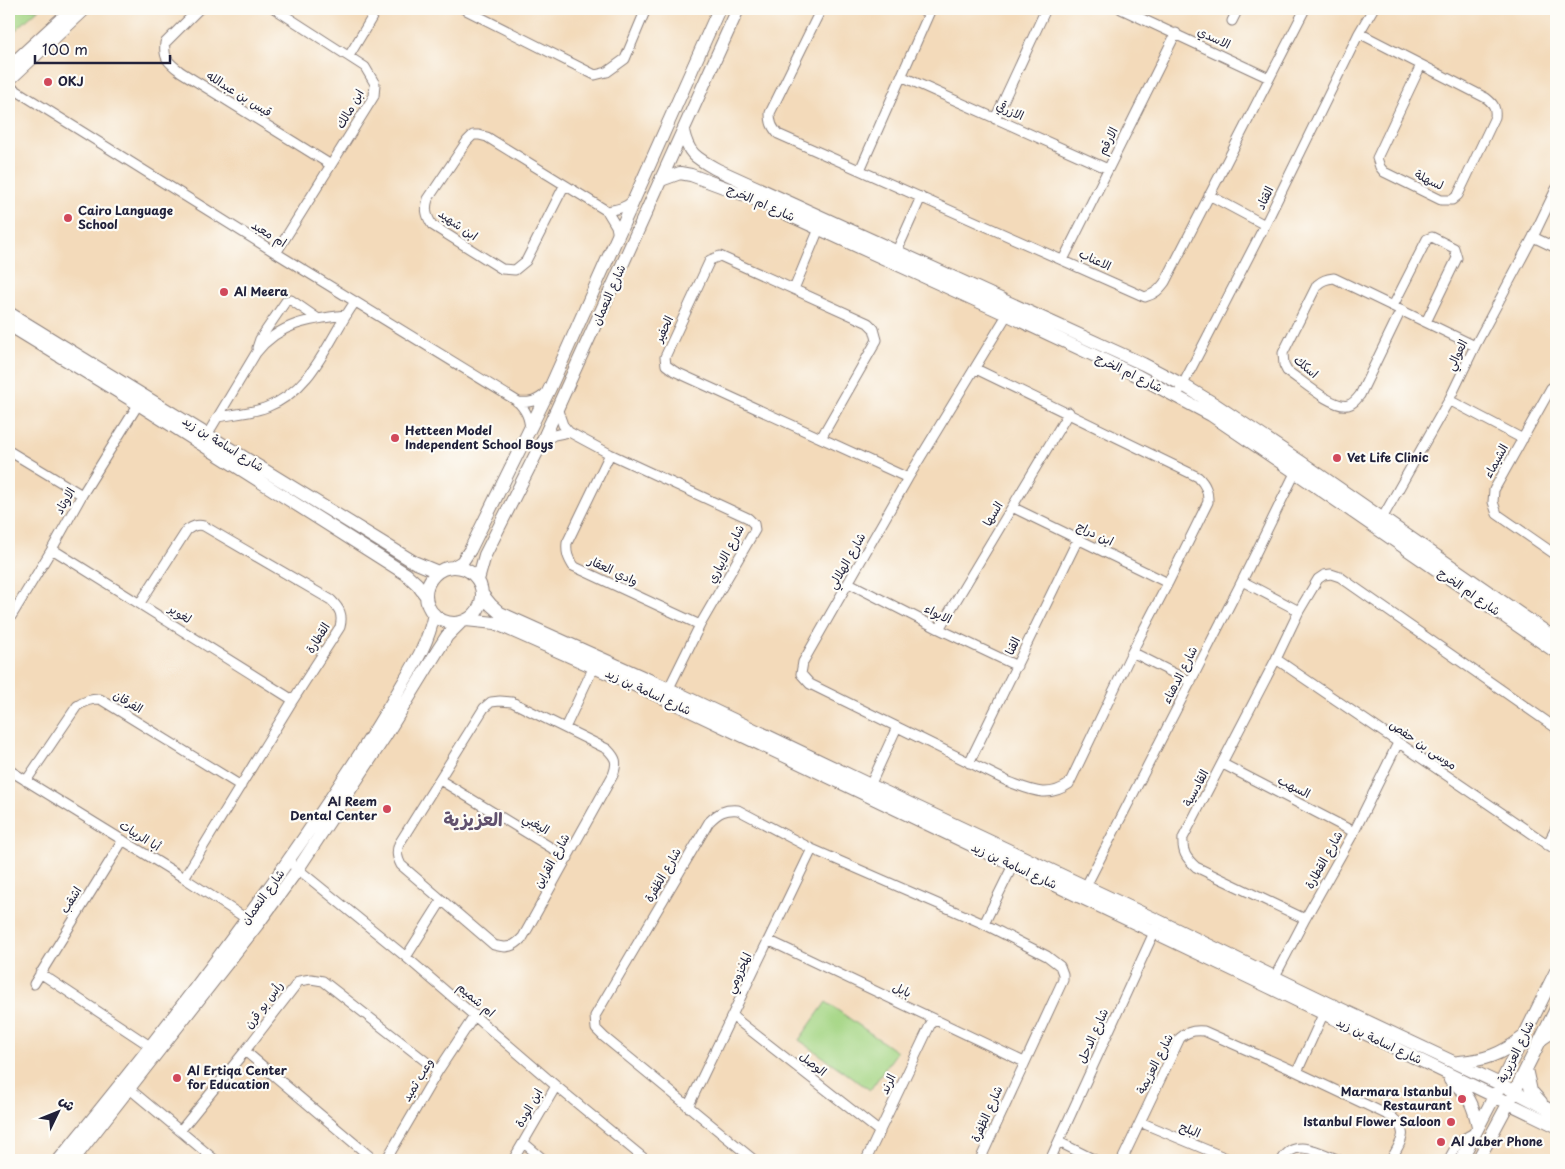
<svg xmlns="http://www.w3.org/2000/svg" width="1565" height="1169" font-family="'Playpen Sans','Playpen Sans Arabic',sans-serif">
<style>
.green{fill:#a5d685;stroke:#647c60}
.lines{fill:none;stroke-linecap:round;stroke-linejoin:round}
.street-casing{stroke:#8a7e7a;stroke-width:11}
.secondary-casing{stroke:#8a7e7a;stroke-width:14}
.street{stroke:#fff;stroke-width:9}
.secondary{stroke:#fff;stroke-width:12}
.poi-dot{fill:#d1495b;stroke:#fdfcf7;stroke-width:2}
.labels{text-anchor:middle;stroke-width:4.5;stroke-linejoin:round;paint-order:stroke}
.street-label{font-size:12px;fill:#22223b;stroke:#fdfcf7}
.poi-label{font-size:12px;font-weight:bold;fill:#22223b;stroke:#fdfcf7;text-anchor:start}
.district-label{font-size:18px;font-weight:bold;fill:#61516e;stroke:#fdfcf7}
</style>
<rect width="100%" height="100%" fill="#fdfcf7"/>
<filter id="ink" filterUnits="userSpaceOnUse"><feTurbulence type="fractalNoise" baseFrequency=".02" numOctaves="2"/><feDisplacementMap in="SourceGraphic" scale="10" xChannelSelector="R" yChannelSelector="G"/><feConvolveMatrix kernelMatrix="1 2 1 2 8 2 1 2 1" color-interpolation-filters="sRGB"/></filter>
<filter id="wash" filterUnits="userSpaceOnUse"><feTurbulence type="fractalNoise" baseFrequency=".0096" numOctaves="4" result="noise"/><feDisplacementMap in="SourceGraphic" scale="20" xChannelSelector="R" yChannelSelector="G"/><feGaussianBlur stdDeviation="1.12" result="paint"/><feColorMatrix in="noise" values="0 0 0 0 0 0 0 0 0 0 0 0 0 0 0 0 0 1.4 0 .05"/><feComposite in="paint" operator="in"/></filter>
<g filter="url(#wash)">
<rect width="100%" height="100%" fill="#f3daba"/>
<!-- green -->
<path class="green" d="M9 9H39L9 36Z
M826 1002 897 1052 870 1090 799 1040Z"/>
</g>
<g filter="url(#ink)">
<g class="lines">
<defs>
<path id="street" d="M199 9 165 43C163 59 169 63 181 72L331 165
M275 9 365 67 375 84 374 96 276 253
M464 9 595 75 607 72 625 59 646 9
M821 9 770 113C770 123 772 127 778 134L1145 297C1155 294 1159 290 1165 282L1305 9
M919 9 929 13
M1121 9 1269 78
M1232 21 1238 9
M1359 33 1486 98C1494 104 1496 108 1495 117L1458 195 1452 200H1441L1384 172 1380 167 1377 158 1421 65
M349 56 377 9
M901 76 1108 169
M9 86 276 253 517 401C526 410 529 417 530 429
M995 119 1046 9
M860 170 931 9
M564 186 526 261 515 270 502 269 432 225C426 215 425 209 428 199L467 141 473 135H479L487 137 607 211 616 226 618 236
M1209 195 1265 225
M607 211C617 209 626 208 633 200
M1533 237 1556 248
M895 255 921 197
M1063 260 1176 33
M794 289 821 224
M1393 306 1427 239 1432 237 1454 248 1457 258 1426 322
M1401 310 1360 395C1356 400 1353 404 1348 405 1333 409 1300 379 1287 371L1284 365 1283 353 1317 285C1323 280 1326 279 1334 278L1475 346
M257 348 260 339 286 301 291 300 317 318
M976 369 1198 477C1206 485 1208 491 1208 502L1168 583 1132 652 1069 784C1047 799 1031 790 1009 782L810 684 801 674 803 662 908 478 1010 310
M1556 385 1551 388 1494 490 1493 502 1497 514 1556 555
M1180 390 1265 225 1359 33 1373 9
M1449 400 1523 439
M517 402C529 403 537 402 546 393
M557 408 563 425 569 432 610 454 748 518 754 524 755 530 700 625 666 694
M218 417C234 414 252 413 267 407 314 389 328 339 355 302
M207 435 256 353C279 323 310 319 346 315
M821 438 877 340 874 329 868 323 720 256 710 260 665 357 666 365 674 371 908 478
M542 442 554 435 569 432
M9 451 82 495
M610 454 567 543C566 553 568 558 573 566L700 625
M1012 507 1168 583
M1380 522 1449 400 1475 346 1533 237 1556 189
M52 549 293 700
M1242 581 1299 611
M849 583 939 629 1017 666
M140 603 187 530C193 526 197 524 204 526L331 600C340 609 343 615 340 627L293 700 184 878
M9 620 52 549 82 495 141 400
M939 629 1069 412
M1132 652 1191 682
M1276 659 1556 850
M500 701 512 702 607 749C616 758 618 762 613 775L523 937C514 947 507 949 494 945L401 865C397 857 396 852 399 844L484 708 491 702Z
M565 728 596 662
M969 763 1078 539
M1223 764 1354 832
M9 770 184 878 250 921
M440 780 568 858
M26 781 77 706C85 701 90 699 100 699L241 786
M868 790 897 727
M1547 845 1556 828
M293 865 406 957 556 1086 646 1160
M1084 890 1242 581 1297 469
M1305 919 1196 867C1186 858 1182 852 1183 838L1276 659 1299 611 1318 579 1324 575 1331 574 1340 577 1556 728
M984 924 1015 861
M768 940 1024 1062
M406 957 442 900
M40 973 150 1046 155 1047
M1272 982 1305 919 1354 832 1398 743
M34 984 123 840
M732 1016 880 1132
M1540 1042 1556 1031
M245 1051 374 1160
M1297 1072 1326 1008
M125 1085 215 1160
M688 1107 812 849
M1140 1122 1231 1160
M180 1131 245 1051 299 981 311 979 323 981 438 1071
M1059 1142 1095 1160
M524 1143 544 1160
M9 1160H10
M386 1160 438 1071 475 1015
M513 1160 556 1086
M754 1160 604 1037 596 1029 595 1016 709 822C719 812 725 809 738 810L812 849 984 924 1047 956 1060 966 1063 974V980L980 1160
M866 1160 933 1019
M1050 1160 1156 928
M1122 1160 1180 1038C1186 1032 1195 1030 1204 1031L1297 1072 1392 1117C1411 1133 1400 1142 1391 1160
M1282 1160C1295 1137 1321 1153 1339 1160
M1449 1160C1454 1147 1461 1138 1475 1133"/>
<path id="secondary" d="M9 67 72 9
M9 80 85 9
M683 131C688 154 696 158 716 169L1143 364 1183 385 1216 405 1301 462 1556 639
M661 180 680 173 691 175 745 195 1008 315 1138 376 1177 397 1211 415 1295 472 1556 652
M9 313 414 562 438 572
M9 325 138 404 406 574 417 584 426 596
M455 566 462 562 470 550 550 388 719 9
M426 595a28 28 0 1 1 56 0a28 28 0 1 1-56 0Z
M478 580 485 555 542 442 738 9
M482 594 491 605 500 613 669 689 870 785 1159 921 1328 1003 1500 1084 1556 1113
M466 620 495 623 659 696 1269 987 1556 1126
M1458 1062C1483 1061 1502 1054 1522 1038
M1526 1069 1531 1091 1541 1102
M1450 1080C1469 1094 1473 1104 1478 1126
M59 1160C163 1034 263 903 352 766 370 739 386 713 402 685 417 660 428 643 434 614
M73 1160 257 925 298 869 384 738 438 650 447 636 461 622
M1461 1160 1497 1091 1556 971
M1478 1160 1515 1091 1556 1009"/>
</defs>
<!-- street casing -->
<use href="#street" class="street-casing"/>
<!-- secondary casing -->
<use href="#secondary" class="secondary-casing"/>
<!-- street -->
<use href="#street" class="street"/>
<!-- secondary -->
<use href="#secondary" class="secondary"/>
</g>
</g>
<!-- markers -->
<g class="poi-dot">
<circle cx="48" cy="82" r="5"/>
<circle cx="68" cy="218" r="5"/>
<circle cx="224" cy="292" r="5"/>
<circle cx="395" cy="438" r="5"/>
<circle cx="1337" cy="458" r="5"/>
<circle cx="387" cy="809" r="5"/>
<circle cx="177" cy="1078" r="5"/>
<circle cx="1462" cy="1099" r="5"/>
<circle cx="1451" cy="1122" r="5"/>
<circle cx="1441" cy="1142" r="5"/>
</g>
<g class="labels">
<!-- street labels -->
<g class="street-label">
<text transform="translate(1214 38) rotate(25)" y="4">الاسدي</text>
<text transform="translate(239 94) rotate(32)" y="4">قيس بن عبدالله</text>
<text transform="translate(350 109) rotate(-60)" y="4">ابن مالك</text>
<text transform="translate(1010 111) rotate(24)" y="4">الازرقي</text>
<text transform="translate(1108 141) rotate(-63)" y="4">الارقم</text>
<text transform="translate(1429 180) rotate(26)" y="4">لسهلة</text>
<text transform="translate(1265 198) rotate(-64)" y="4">القتاد</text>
<text transform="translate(761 203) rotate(24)" y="4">شارع ام الخرج</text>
<text transform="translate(458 225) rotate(35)" y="4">ابن شهيد</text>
<text transform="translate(269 234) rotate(32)" y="4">ام معبد</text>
<text transform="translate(1095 260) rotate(25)" y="4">الاعناب</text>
<text transform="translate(609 295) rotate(-66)" y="4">شارع النعمان</text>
<text transform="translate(664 329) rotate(-65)" y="4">الحفير</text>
<text transform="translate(1457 355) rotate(-64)" y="4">العوالي</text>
<text transform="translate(1306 367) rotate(40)" y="4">اسكك</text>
<text transform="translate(1129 373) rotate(26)" y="4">شارع ام الخرج</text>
<text transform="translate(223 444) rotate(32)" y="4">شارع اسامة بن زيد</text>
<text transform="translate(1496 461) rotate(-61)" y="4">الشيماء</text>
<text transform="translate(65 501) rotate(-60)" y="4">الاوتاد</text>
<text transform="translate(993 514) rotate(-59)" y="4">السها</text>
<text transform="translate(1095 534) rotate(26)" y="4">ابن دراج</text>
<text transform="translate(726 554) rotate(-62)" y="4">شارع الابياري</text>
<text transform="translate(847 561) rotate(-60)" y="4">شارع الهلالي</text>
<text transform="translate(613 571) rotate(25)" y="4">وادي العقار</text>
<text transform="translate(1469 592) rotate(35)" y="4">شارع ام الخرج</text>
<text transform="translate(180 614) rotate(32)" y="4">لغوير</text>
<text transform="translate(938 614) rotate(26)" y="4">الابواء</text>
<text transform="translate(318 638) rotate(-58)" y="4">القطارة</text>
<text transform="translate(1013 646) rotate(-64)" y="4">القنا</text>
<text transform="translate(1180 675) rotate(-63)" y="4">شارع الدهناء</text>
<text transform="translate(648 692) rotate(25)" y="4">شارع اسامة بن زيد</text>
<text transform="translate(128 702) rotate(31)" y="4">الفرقان</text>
<text transform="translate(1423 745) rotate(34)" y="4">موسى بن حفص</text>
<text transform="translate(1294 787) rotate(27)" y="4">السهب</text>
<text transform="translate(1196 788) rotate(-62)" y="4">القادسية</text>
<text transform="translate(536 824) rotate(31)" y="4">اليغبي</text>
<text transform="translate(140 836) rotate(32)" y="4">أبا الربيات</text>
<text transform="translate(1324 860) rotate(-61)" y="4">شارع القطارة</text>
<text transform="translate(552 861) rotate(-61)" y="4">شارع القراين</text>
<text transform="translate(1014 866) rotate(25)" y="4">شارع اسامة بن زيد</text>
<text transform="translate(663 875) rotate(-60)" y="4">شارع الظفرة</text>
<text transform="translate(263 897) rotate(-54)" y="4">شارع النعمان</text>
<text transform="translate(71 900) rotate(-58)" y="4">اشقب</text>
<text transform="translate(739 973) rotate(-65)" y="4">المخزومي</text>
<text transform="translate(902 990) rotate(26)" y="4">بابل</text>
<text transform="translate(476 1000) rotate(41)" y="4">ام شميم</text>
<text transform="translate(264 1005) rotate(-53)" y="4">رأس بو قرن</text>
<text transform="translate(1093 1036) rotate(-66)" y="4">شارع الدحل</text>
<text transform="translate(1379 1041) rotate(25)" y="4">شارع اسامة بن زيد</text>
<text transform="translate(1516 1052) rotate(-64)" y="4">شارع العزيزية</text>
<text transform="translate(813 1064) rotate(38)" y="4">الوصل</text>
<text transform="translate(1155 1064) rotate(-63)" y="4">شارع العزيمة</text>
<text transform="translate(418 1080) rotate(-59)" y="4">وعب ثميد</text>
<text transform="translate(888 1084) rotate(-65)" y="4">الرند</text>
<text transform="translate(529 1108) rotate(-60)" y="4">ابن الودة</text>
<text transform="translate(987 1114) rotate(-66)" y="4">شارع الظفرة</text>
<text transform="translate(1190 1130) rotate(23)" y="4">البلح</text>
</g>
<!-- poi labels -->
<g class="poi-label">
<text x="58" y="86">OKJ</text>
<text x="78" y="215">Cairo Language<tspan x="78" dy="14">School</tspan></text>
<text x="234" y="296">Al Meera</text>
<text x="405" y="435">Hetteen Model<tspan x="405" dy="14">Independent School Boys</tspan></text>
<text x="1347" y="462">Vet Life Clinic</text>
<text x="377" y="806" text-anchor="end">Al Reem<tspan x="377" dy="14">Dental Center</tspan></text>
<text x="187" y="1075">Al Ertiqa Center<tspan x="187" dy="14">for Education</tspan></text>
<text x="1452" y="1096" text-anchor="end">Marmara Istanbul<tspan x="1452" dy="14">Restaurant</tspan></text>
<text x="1441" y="1126" text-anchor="end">Istanbul Flower Saloon</text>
<text x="1451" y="1146">Al Jaber Phone</text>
</g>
<!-- district labels -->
<g class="district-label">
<text x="473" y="826">العزيزية</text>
</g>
</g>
<!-- margin -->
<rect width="1565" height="1169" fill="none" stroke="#fdfcf7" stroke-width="30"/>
<!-- north arrow -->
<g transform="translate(58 1112) rotate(47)" stroke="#fdfcf7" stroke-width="4" paint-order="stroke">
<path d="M0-4L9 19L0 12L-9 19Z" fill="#22223b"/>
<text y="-8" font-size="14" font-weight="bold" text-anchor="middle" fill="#22223b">ش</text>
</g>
<!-- scale -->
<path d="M35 55v8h135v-8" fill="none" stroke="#22223b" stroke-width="2.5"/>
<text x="42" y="55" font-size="15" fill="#22223b" stroke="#fdfcf7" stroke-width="4" paint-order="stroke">100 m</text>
</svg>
